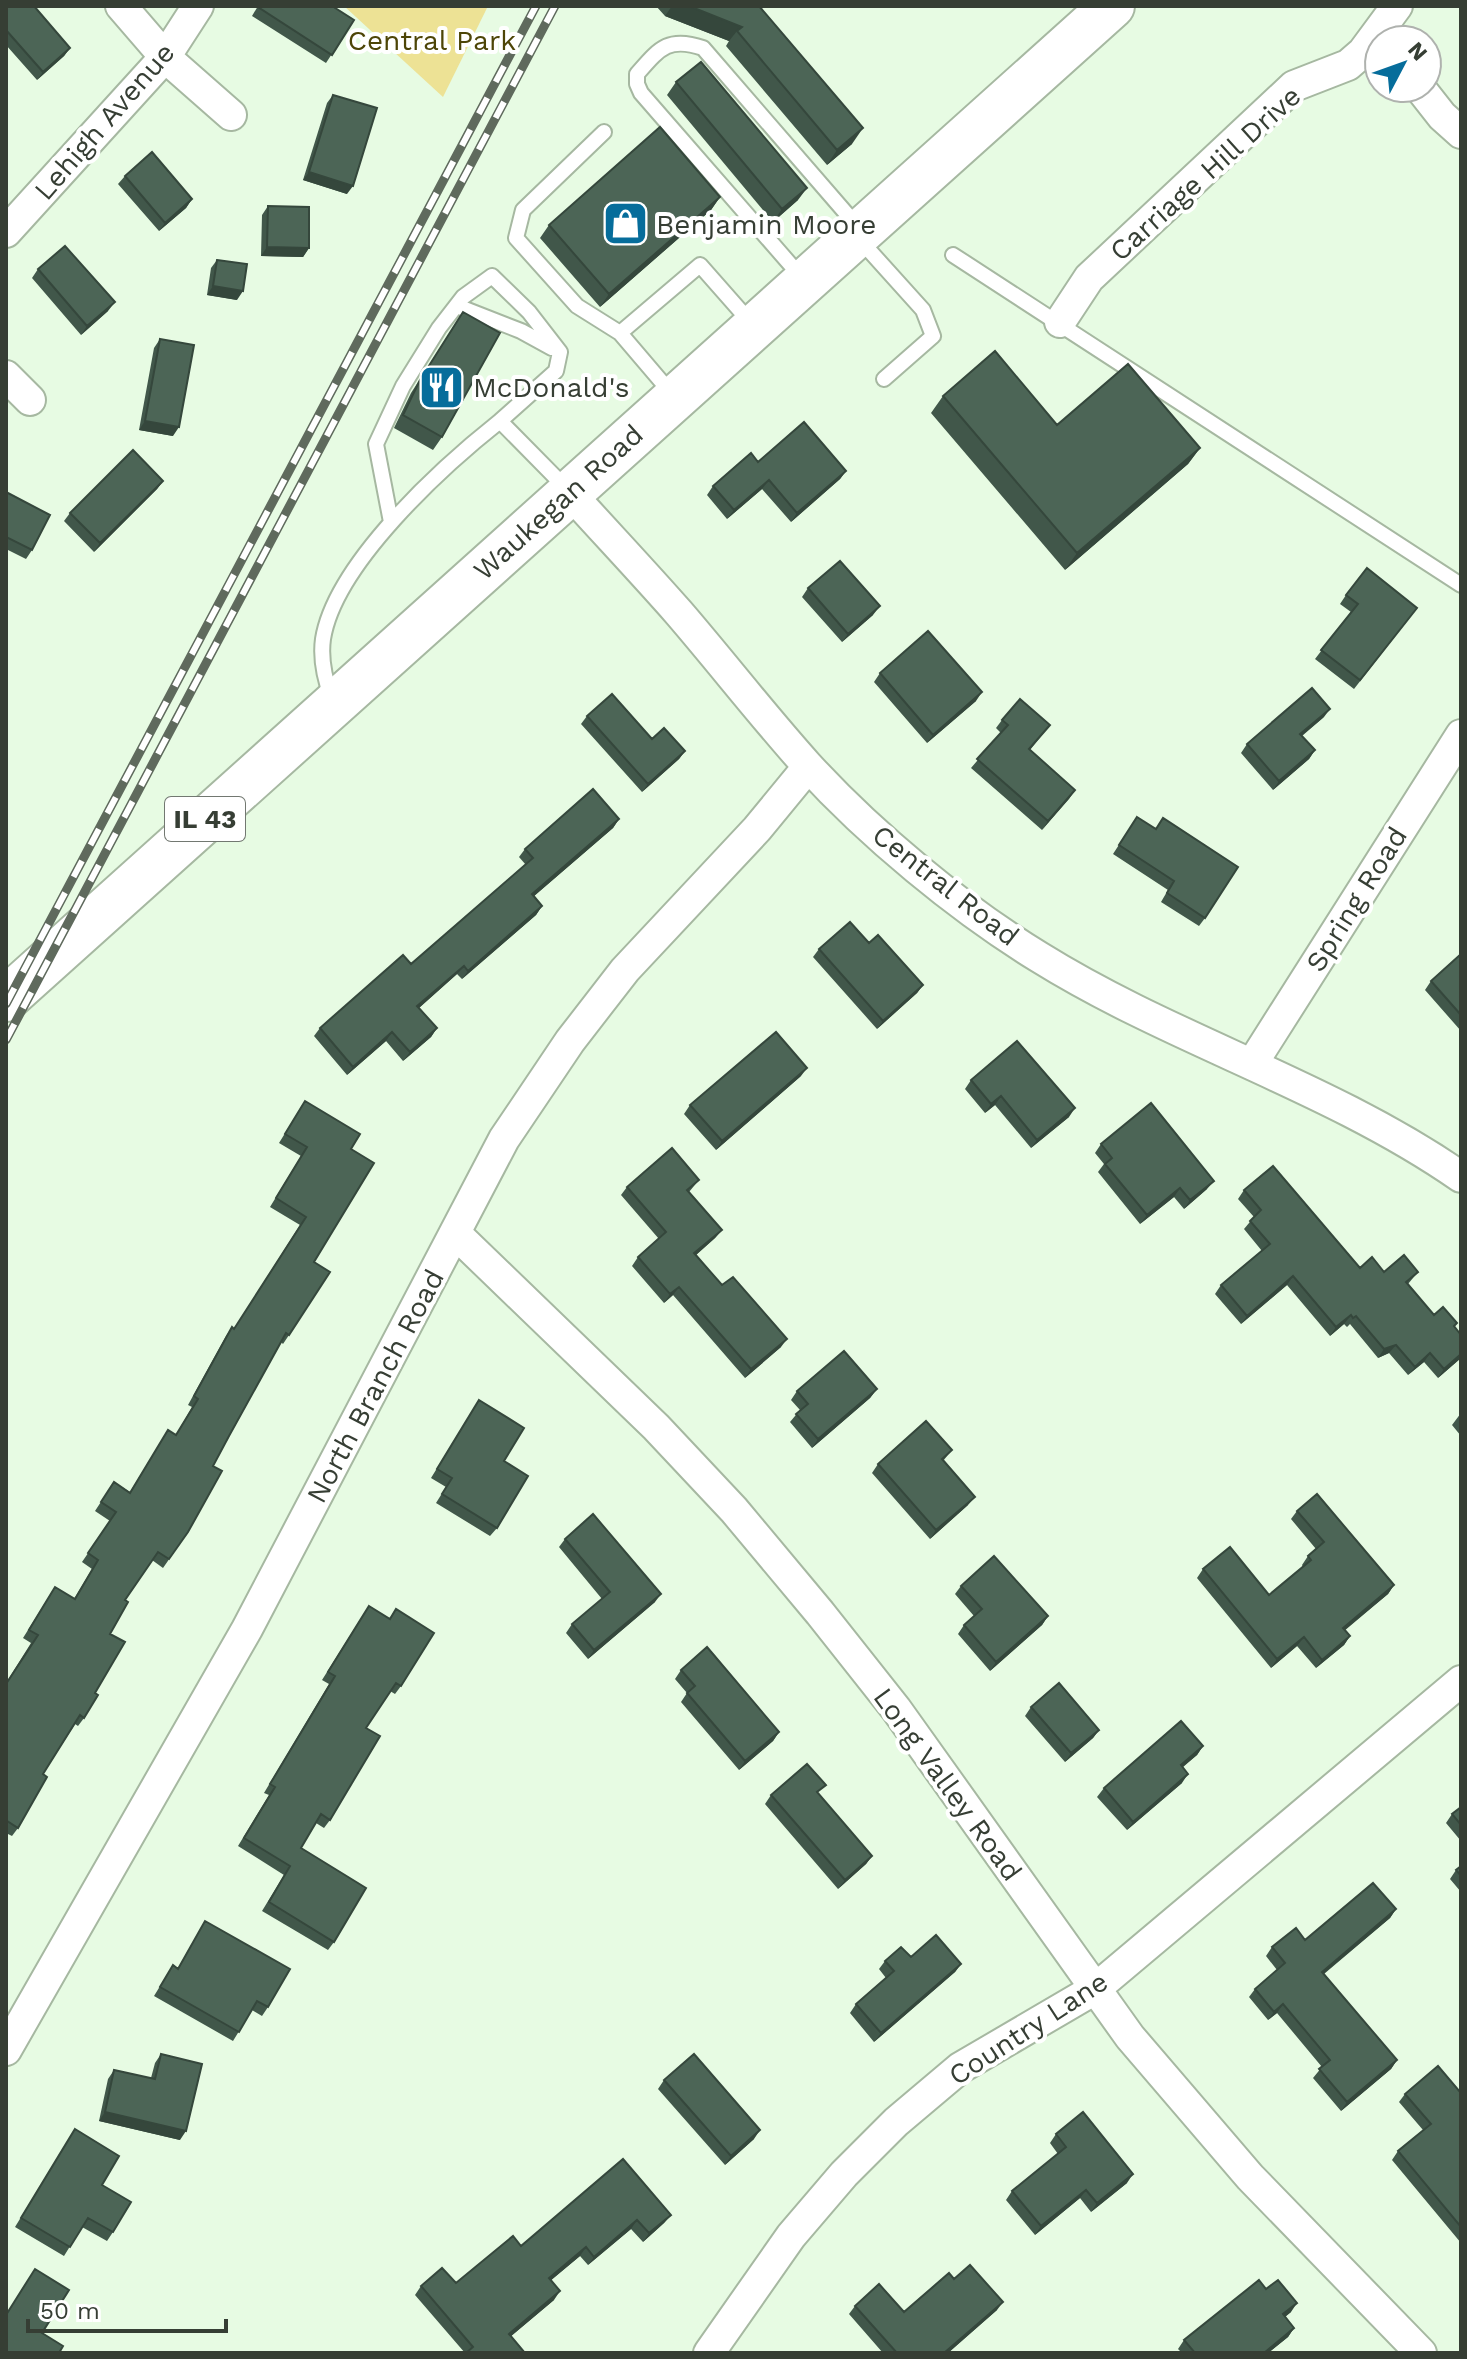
<svg xmlns="http://www.w3.org/2000/svg" width="1467" height="2359" font-family="'Work Sans',sans-serif">
<style>
.green{fill:#ede295}
.lines{fill:none;stroke-linecap:round;stroke-linejoin:round}
.lane-casing{stroke:#a6b8a1;stroke-width:18}
.street-casing{stroke:#a6b8a1;stroke-width:34}
.primary-casing{stroke:#a6b8a1;stroke-width:48}
.lane{stroke:#fff;stroke-width:14}
.street{stroke:#fff;stroke-width:30}
.primary{stroke:#fff;stroke-width:44}
.rail-casing{stroke:#5f6a5d;stroke-width:9}
.rail{stroke:#fff;stroke-width:6;stroke-dasharray:18;stroke-linecap:butt}
.wall{fill:#41574a}
.shaded-wall{fill:#35473c}
.building{fill:#4c6556;stroke:#35473c;stroke-width:2}
.labels{text-anchor:middle;stroke-width:8;stroke-linejoin:round;paint-order:stroke}
.shield{fill:#fff;stroke:#727871;stroke-width:2}
.shield-label{font-size:26px;font-weight:bold;fill:#363e34}
.park-label{font-size:28px;fill:#4d4507;stroke:#fff}
.street-label{font-size:28px;fill:#363e34;stroke:#fff}
.poi-label{font-size:28px;fill:#363e34;stroke:#fff;text-anchor:start}
</style>
<rect width="100%" height="100%" fill="#e7fbe3"/>
<!-- green -->
<path class="green" d="M344 6H488L443 97Z"/>
<g class="lines">
<defs>
<path id="lane" d="M604 132 523 210 516 238 577 306 620 333
M859 239 923 310 933 336 884 379
M953 255 1461 585
M803 279 641 93 637 84V74C659 49 668 36 703 48L858 227
M457 306 521 331 552 348
M672 394 620 333 700 265 752 324
M391 522 376 444 403 386 439 328 463 297 492 276 529 312 560 352 556 371 500 421 566 488
M332 699C325 680 320 660 323 639 335 564 442 467 500 421"/>
<path id="street" d="M121 6 165 57 231 115
M1420 88 1442 116 1461 133
M6 232 165 57 198 6
M1060 322 1089 278 1294 86 1348 65 1363 52 1397 6
M6 376 30 400
M569 492C606 533 643 572 679 613 722 663 763 716 807 765 870 834 959 908 1039 957 1174 1041 1330 1086 1461 1177
M1252 1064 1461 735
M455 1233 656 1427 734 1510 820 1613 896 1709 1130 2037 1250 2177 1421 2353
M6 2050 247 1629 504 1139 570 1041 625 970 757 829 808 767
M709 2353 791 2236 844 2174 896 2122 960 2068 1095 1989 1461 1681"/>
<path id="primary" d="M6 999 1112 6"/>
</defs>
<!-- lane casing -->
<use href="#lane" class="lane-casing"/>
<!-- street casing -->
<use href="#street" class="street-casing"/>
<!-- primary casing -->
<use href="#primary" class="primary-casing"/>
<!-- lane -->
<use href="#lane" class="lane"/>
<!-- street -->
<use href="#street" class="street"/>
<!-- primary -->
<use href="#primary" class="primary"/>
<defs>
<path id="rail" d="M6 1004 536 6
M6 1040 555 6"/>
</defs>
<!-- rail casing -->
<use href="#rail" class="rail-casing"/>
<!-- rail -->
<use href="#rail" class="rail"/>
</g>
<!-- wall -->
<path class="wall" d="M258 6 354 20 326 63 252 16Z
M656 6H759L852 144 827 165 726 46 729 41 665 16Z
M6 8 70 48 64 56 37 80 6 45Z
M676 82 798 200 773 222 667 95Z
M333 95 347 194 303 180 327 103Z
M125 176 192 199 186 208 159 231 118 184Z
M720 197 711 210 600 307 540 238 549 225Z
M268 206 309 248 303 257 261 256 262 215Z
M217 260 237 300 207 295 211 268Z
M38 269 108 311 81 335 32 278Z
M463 312 442 437 433 450 394 428 411 393Z
M160 339 173 436 139 430 154 348Z
M943 396 1057 425 1200 448 1188 464 1065 570 931 413Z
M846 471 840 479 791 522 762 489 727 519 707 495 713 486Z
M163 481 157 489 94 552 64 521 70 513Z
M6 492 32 550 26 559 6 549Z
M808 588 873 615 842 642 802 597Z
M1346 595 1417 608 1354 689 1315 659 1351 612 1340 604Z
M880 673 976 701 927 743 874 682Z
M587 716 652 739 685 751 679 759 642 792 581 724Z
M1324 717 1302 736 1315 750 1309 759 1273 790 1241 753 1247 744Z
M1002 720 1050 725 1030 750 1075 790 1042 830 971 768 1001 733 996 728Z
M1137 817 1205 918 1199 926 1161 902 1168 890 1113 854Z
M619 819 613 828 534 896 542 906 536 915 462 979 457 974 419 1008 437 1028 431 1037 403 1061 386 1041 347 1075 314 1036 320 1028 411 964 526 865 519 857 525 849Z
M869 943 923 985 917 993 877 1029 813 957 819 949Z
M1461 954V1031L1425 990 1431 981Z
M801 1076 716 1150 684 1114 690 1105Z
M971 1080 1069 1117 1031 1148 995 1105 985 1113 965 1089Z
M305 1101 351 1149 289 1335 283 1344 281 1342 213 1466 188 1532 163 1568 152 1560 125 1600 110 1634 95 1693 84 1718 78 1726 75 1724 43 1774 18 1828 12 1836 6 1833V1683L31 1643 23 1638 55 1587 74 1599 92 1569 82 1562 110 1521 95 1511 114 1482 130 1492 168 1430 176 1435 192 1407 188 1405 226 1336 232 1327 234 1329 300 1225 270 1207 301 1156 279 1143Z
M1101 1144 1207 1189 1184 1209 1174 1197 1140 1224 1098 1172 1104 1164 1095 1153Z
M699 1180 689 1192 722 1230 715 1238 696 1255 722 1285 781 1347 745 1378 673 1295 664 1303 632 1266 638 1257 659 1239 621 1195 627 1187Z
M1244 1190 1360 1268 1384 1272H1418L1408 1284 1434 1315 1457 1323 1454 1327 1461 1335V1358L1438 1378 1424 1362 1408 1375 1389 1353 1378 1358 1350 1324 1347 1327 1344 1324 1330 1336 1287 1285 1241 1324 1215 1294 1221 1285 1262 1251 1244 1229 1254 1217 1238 1199Z
M877 1389 870 1398 812 1448 790 1422 800 1410 791 1400 797 1391Z
M479 1400 504 1461 497 1528 490 1536 436 1503 446 1487 431 1478Z
M1461 1413V1436L1452 1425Z
M952 1450 943 1461 968 1505 930 1539 872 1473 878 1464Z
M1297 1511 1394 1585 1388 1594 1344 1630 1350 1636 1344 1645 1316 1668 1297 1646 1271 1668 1197 1578 1203 1569 1269 1595 1303 1567 1302 1565 1308 1556 1316 1549 1291 1519Z
M565 1539 655 1602 588 1659 566 1633 572 1624 602 1599 559 1547Z
M961 1586 1048 1616 1042 1625 990 1671 958 1634 964 1625 974 1616 955 1594Z
M396 1609 401 1686 395 1694 390 1691 366 1728 330 1820 324 1828 316 1823 301 1848 334 1942 328 1950 262 1911 284 1875 238 1846 269 1795 264 1793 329 1684 322 1680 363 1615 389 1619Z
M681 1670 779 1732 773 1741 739 1770 681 1702 687 1693 675 1679Z
M1031 1707 1099 1730 1093 1738 1065 1762 1025 1716Z
M1203 1746 1197 1755 1182 1767V1783L1127 1830 1097 1797 1104 1788Z
M771 1795 872 1856 866 1864 838 1889 765 1804Z
M1461 1807V1841L1446 1823 1452 1814Z
M1461 1866V1892L1450 1879 1456 1870Z
M1396 1909 1390 1918 1324 1974 1397 2060 1391 2069 1341 2111 1313 2078 1322 2067 1277 2013 1268 2020 1249 1997 1255 1989 1277 1970 1266 1956 1272 1947 1305 1940Z
M205 1921 268 2007 262 2016 252 2010 233 2041 154 1996 173 1965 178 1968Z
M911 1957 961 1964 955 1972 874 2042 850 2013 856 2004 886 1978 879 1969 885 1961Z
M161 2054 180 2140 99 2121 108 2079 114 2070 151 2078 155 2063Z
M664 2080 754 2139 725 2165 658 2089Z
M1461 2093V2243L1392 2160 1398 2151 1423 2130 1399 2102 1405 2094Z
M75 2129 102 2185 113 2232 107 2241 82 2227 64 2256 15 2227Z
M1056 2134 1127 2183 1091 2212 1080 2198 1035 2235 1006 2200 1012 2191 1058 2154 1050 2143Z
M623 2159 671 2215 664 2223 643 2242 631 2229 588 2265 580 2256 551 2280 554 2300 511 2336 525 2353H465L415 2295 421 2286 456 2283 521 2246Z
M954 2279 997 2310 948 2353H883L849 2314 855 2306 904 2312Z
M1266 2289 1291 2312 1285 2317 1294 2328 1288 2337 1268 2353H1182L1178 2349 1184 2340Z"/>
<!-- shaded-wall -->
<path class="shaded-wall" d="M672 6H689L742 27 737 31 729 41 665 16Z
M70 48 64 56 37 80 43 72Z
M863 128 852 144 827 165 837 150Z
M309 172 353 186 347 194 303 180Z
M807 188 798 200 773 222 782 209Z
M720 197 711 210 600 307 609 294Z
M192 199 186 208 159 231 165 223Z
M267 247 309 248 303 257 261 256Z
M213 286 243 291 237 300 207 295Z
M115 302 108 311 81 335 87 326Z
M145 421 179 427 173 436 139 430Z
M1200 448 1188 464 1065 570 1077 553Z
M846 471 840 479 791 522 797 513Z
M769 480 762 489 727 519 734 510Z
M163 481 157 489 94 552 100 543Z
M880 606 873 615 842 642 848 634Z
M982 692 976 701 927 743 933 735Z
M1330 709 1324 717 1294 742 1300 734Z
M1315 750 1309 759 1273 790 1279 781Z
M685 751 679 759 642 792 648 784Z
M1075 790 1069 799 1042 830 1048 821Z
M619 819 613 828 526 903 532 894Z
M542 906 536 915 462 979 468 971Z
M464 966 457 974 411 1015 417 1006Z
M923 985 917 993 877 1029 883 1021Z
M437 1028 431 1037 403 1061 410 1052Z
M392 1032 386 1041 347 1075 353 1067Z
M807 1068 801 1076 716 1150 722 1141Z
M1001 1096 995 1105 985 1113 991 1104Z
M1075 1108 1069 1117 1031 1148 1037 1140Z
M1214 1181 1207 1189 1184 1209 1190 1200Z
M1180 1188 1174 1197 1140 1224 1147 1215Z
M722 1230 715 1238 688 1262 694 1253Z
M1293 1276 1287 1285 1241 1324 1247 1316Z
M679 1287 673 1295 664 1303 670 1294Z
M1351 1315 1344 1324 1330 1336 1336 1327Z
M787 1339 781 1347 745 1378 751 1369Z
M1396 1345 1389 1353 1378 1358 1384 1349Z
M1430 1353 1424 1362 1408 1375 1415 1367Z
M1461 1354V1358L1438 1378 1444 1369Z
M877 1389 870 1398 812 1448 818 1439Z
M975 1497 968 1505 930 1539 936 1530Z
M1394 1585 1388 1594 1337 1637 1343 1628Z
M661 1594 655 1602 588 1659 594 1650Z
M1048 1616 1042 1625 990 1671 996 1662Z
M1350 1636 1344 1645 1316 1668 1322 1660Z
M1304 1637 1297 1646 1271 1668 1277 1659Z
M1099 1730 1093 1738 1065 1762 1071 1753Z
M779 1732 773 1741 739 1770 745 1761Z
M1203 1746 1197 1755 1175 1774 1181 1765Z
M1188 1774 1182 1783 1127 1830 1133 1822Z
M872 1856 866 1864 838 1889 845 1880Z
M1396 1909 1390 1918 1316 1980 1322 1972Z
M961 1964 955 1972 874 2042 881 2033Z
M1283 2004 1277 2013 1268 2020 1274 2012Z
M1397 2060 1391 2069 1341 2111 1347 2102Z
M105 2112 186 2131 180 2140 99 2121Z
M760 2130 754 2139 725 2165 731 2156Z
M1133 2174 1127 2183 1091 2212 1097 2203Z
M1086 2190 1080 2198 1035 2235 1041 2226Z
M671 2215 664 2223 643 2242 649 2233Z
M637 2220 631 2229 588 2265 594 2257Z
M586 2247 580 2256 543 2287 549 2278Z
M560 2291 554 2300 503 2343 509 2334Z
M1003 2302 997 2310 948 2353H944Z
M1297 2303 1291 2312 1277 2323 1283 2314Z
M1294 2328 1288 2337 1268 2353H1264Z"/>
<!-- building -->
<path class="building" d="M8 6H34L70 48 43 72 6 30V8Z
M259 6H332L354 20 332 55 258 7Z
M689 6H759L863 128 837 150 737 31 742 27Z
M701 62 807 188 782 209 676 82Z
M333 95 377 108 353 186 309 172Z
M660 127 720 197 609 294 549 225Z
M152 152 192 199 165 223 125 176Z
M268 206 309 207V248L267 247Z
M65 246 115 302 87 326 38 269Z
M217 260 247 264 243 291 213 286Z
M463 312 500 333 442 437 403 415 420 380Z
M160 339 194 345 179 427 145 421Z
M995 351 1057 425 1128 364 1200 448 1077 553 943 396Z
M804 422 846 471 797 513 769 480 734 510 713 486 751 453 758 462Z
M133 450 163 481 100 543 70 513Z
M6 492 50 515 32 550 6 537Z
M840 561 880 606 848 634 808 588Z
M1367 568 1417 608 1360 680 1321 650 1358 604 1346 595Z
M928 631 982 692 933 735 880 673Z
M1312 688 1330 709 1300 734 1315 750 1279 781 1247 744Z
M612 694 652 739 664 728 685 751 648 784 587 716Z
M1020 699 1050 725 1029 749 1075 790 1048 821 977 759 1008 725 1002 720Z
M593 789 619 819 532 894 542 906 468 971 464 966 417 1006 437 1028 410 1052 392 1032 353 1067 320 1028 403 955 411 964 533 858 525 849Z
M1137 817 1156 829 1163 818 1238 867 1205 918 1167 893 1174 881 1119 845Z
M850 922 869 943 878 935 923 985 883 1021 819 949Z
M1461 954V1015L1431 981Z
M776 1032 807 1068 722 1141 690 1105Z
M1017 1041 1075 1108 1037 1140 1001 1096 991 1104 971 1080Z
M305 1101 360 1134 351 1149 374 1163 314 1262 330 1272 289 1335 286 1333 229 1436 213 1466 222 1471 188 1532 169 1559 158 1552 125 1600 128 1602 110 1634 125 1642 95 1693 98 1695 84 1718 80 1715 43 1774 47 1777 18 1828 7 1821 6 1823V1684L38 1635 29 1630 55 1587 75 1599 98 1560 88 1553 116 1512 101 1502 114 1482 130 1493 168 1430 176 1435 198 1399 194 1396 232 1327 234 1329 306 1217 276 1198 307 1147 285 1134Z
M1151 1103 1214 1181 1190 1200 1180 1188 1147 1215 1105 1164 1112 1158 1101 1144Z
M672 1148 699 1180 687 1190 722 1230 694 1253 722 1285 733 1277 787 1339 751 1369 679 1287 670 1294 638 1257 666 1232 627 1187Z
M1273 1166 1360 1268 1372 1257 1384 1272 1404 1255 1418 1272 1406 1282 1434 1315 1443 1307 1457 1323 1454 1326 1461 1335V1354L1444 1369 1430 1353 1415 1367 1396 1345 1384 1349 1356 1316 1353 1318 1351 1315 1336 1327 1293 1276 1247 1316 1221 1285 1270 1244 1250 1221 1261 1210 1244 1190Z
M844 1351 877 1389 818 1439 796 1414 808 1404 797 1391Z
M479 1400 524 1428 504 1461 528 1476 497 1528 442 1494 452 1478 437 1469Z
M926 1421 952 1450 942 1459 975 1497 936 1530 878 1464Z
M1317 1494 1394 1585 1343 1628 1350 1636 1322 1660 1304 1637 1277 1659 1203 1569 1230 1547 1269 1595 1311 1560 1308 1556 1324 1542 1297 1511Z
M593 1514 661 1594 594 1650 572 1624 610 1592 565 1539Z
M994 1556 1048 1616 996 1662 964 1625 982 1609 961 1586Z
M369 1606 390 1619 396 1609 434 1633 401 1686 396 1683 366 1728 380 1736 330 1820 321 1814 301 1848 366 1888 334 1942 269 1902 290 1866 244 1838 275 1787 270 1784 335 1676 328 1672Z
M707 1647 779 1732 745 1761 687 1693 695 1686 681 1670Z
M1059 1683 1099 1730 1071 1753 1031 1707Z
M1181 1721 1203 1746 1181 1765 1188 1774 1133 1822 1104 1788Z
M807 1764 826 1785 817 1792 872 1856 845 1880 771 1795Z
M1461 1807V1825L1452 1814Z
M1461 1866V1876L1456 1870Z
M1373 1883 1396 1909 1322 1972 1397 2060 1347 2102 1319 2069 1330 2060 1283 2004 1274 2012 1255 1989 1285 1963 1272 1947 1296 1928 1305 1940Z
M205 1921 290 1969 268 2007 257 2001 239 2032 160 1987 173 1965 178 1969Z
M936 1935 961 1964 881 2033 856 2004 894 1971 885 1961 901 1947 911 1957Z
M161 2054 202 2064 186 2131 105 2112 114 2070 155 2079Z
M694 2054 760 2130 731 2156 664 2080Z
M1438 2066 1461 2093V2227L1398 2151 1431 2124 1405 2094Z
M1083 2112 1133 2174 1097 2203 1086 2190 1041 2226 1012 2191 1066 2147 1056 2134Z
M75 2129 119 2156 102 2185 131 2202 113 2232 88 2218 70 2247 21 2218Z
M623 2159 671 2215 649 2233 637 2220 594 2257 586 2247 549 2278 560 2291 509 2334 525 2353H466L473 2347 421 2286 442 2268 456 2283 513 2236 521 2246Z
M970 2265 1003 2302 944 2353H897L855 2306 879 2284 904 2312 949 2273 954 2279Z
M35 2269 69 2290 42 2333 63 2346 59 2353H6V2315Z
M1259 2280 1266 2289 1278 2280 1297 2303 1283 2314 1294 2328 1264 2353H1195L1184 2340Z"/>
<!-- icons -->
<defs>
<symbol id="shop-square" viewBox="-11 -11 22 22"><rect x="-9" y="-9" width="18" height="18" rx="4" fill="#066d9b" stroke="#fff"/><path d="M-5-2.5h2.3a2.7 3.5 0 0 1 5.4 0H5L5.5 6h-11ZM-1.5-2.5h3a1.5 2.3 0 0 0-3 0Z" fill="#fff"/></symbol>
<symbol id="restaurant-square" viewBox="-11 -11 22 22"><rect x="-9" y="-9" width="18" height="18" rx="4" fill="#066d9b" stroke="#fff"/><path d="M-5-6h1v4h1v-4h1v4h1v-4h1v5L-1.5 .5V6h-2V.5L-5-1ZM5-6V6H3V1.5H1.5Q1.5-4 5-6Z" fill="#fff"/></symbol>
</defs>
<g fill-rule="evenodd">
<use href="#shop-square" x="600" y="198" width="51" height="51"/>
<use href="#restaurant-square" x="416" y="362" width="51" height="51"/>
</g>
<g class="labels">
<!-- shield labels -->
<rect class="shield" x="165" y="797" width="80" height="44" rx="6"/>
<g class="shield-label">
<text x="205" y="828">IL 43</text>
</g>
<!-- park labels -->
<g class="park-label">
<text x="432" y="50">Central Park</text>
</g>
<!-- street labels -->
<g class="street-label">
<text transform="translate(104 121) rotate(-49)" y="10">Lehigh Avenue</text>
<text transform="translate(1205 173) rotate(-42)" y="10">Carriage Hill Drive</text>
<text transform="translate(558 502) rotate(-42)" y="10">Waukegan Road</text>
<text transform="translate(946 885) rotate(38)" y="10">Central Road</text>
<text transform="translate(1356 899) rotate(-58)" y="10">Spring Road</text>
<text transform="translate(375 1386) rotate(-62)" y="10">North Branch Road</text>
<text transform="translate(948 1784) rotate(54)" y="10">Long Valley Road</text>
<text transform="translate(1028 2028) rotate(-33)" y="10">Country Lane</text>
</g>
<!-- poi labels -->
<g class="poi-label">
<text x="656" y="234">Benjamin Moore</text>
<text x="473" y="397">McDonald's</text>
</g>
</g>
<!-- border -->
<rect width="1467" height="2359" fill="none" stroke="#363e34" stroke-width="16"/>
<!-- north arrow -->
<g transform="translate(1403 64) rotate(49)"><circle r="38" fill="#ffffff" stroke="#afb2ae" stroke-width="2"/>
<path d="M0-6L14 30L0 20L-14 30Z" fill="#066d9b"/>
<text y="-12" font-size="22" font-weight="bold" text-anchor="middle" fill="#363e34">N</text>
</g>
<!-- scale -->
<path d="M28 2319v12h198v-12" fill="none" stroke="#363e34" stroke-width="4"/>
<text x="40" y="2319" font-size="24" fill="#363e34" stroke="#ffffff" stroke-width="6" paint-order="stroke">50 m</text>
</svg>
